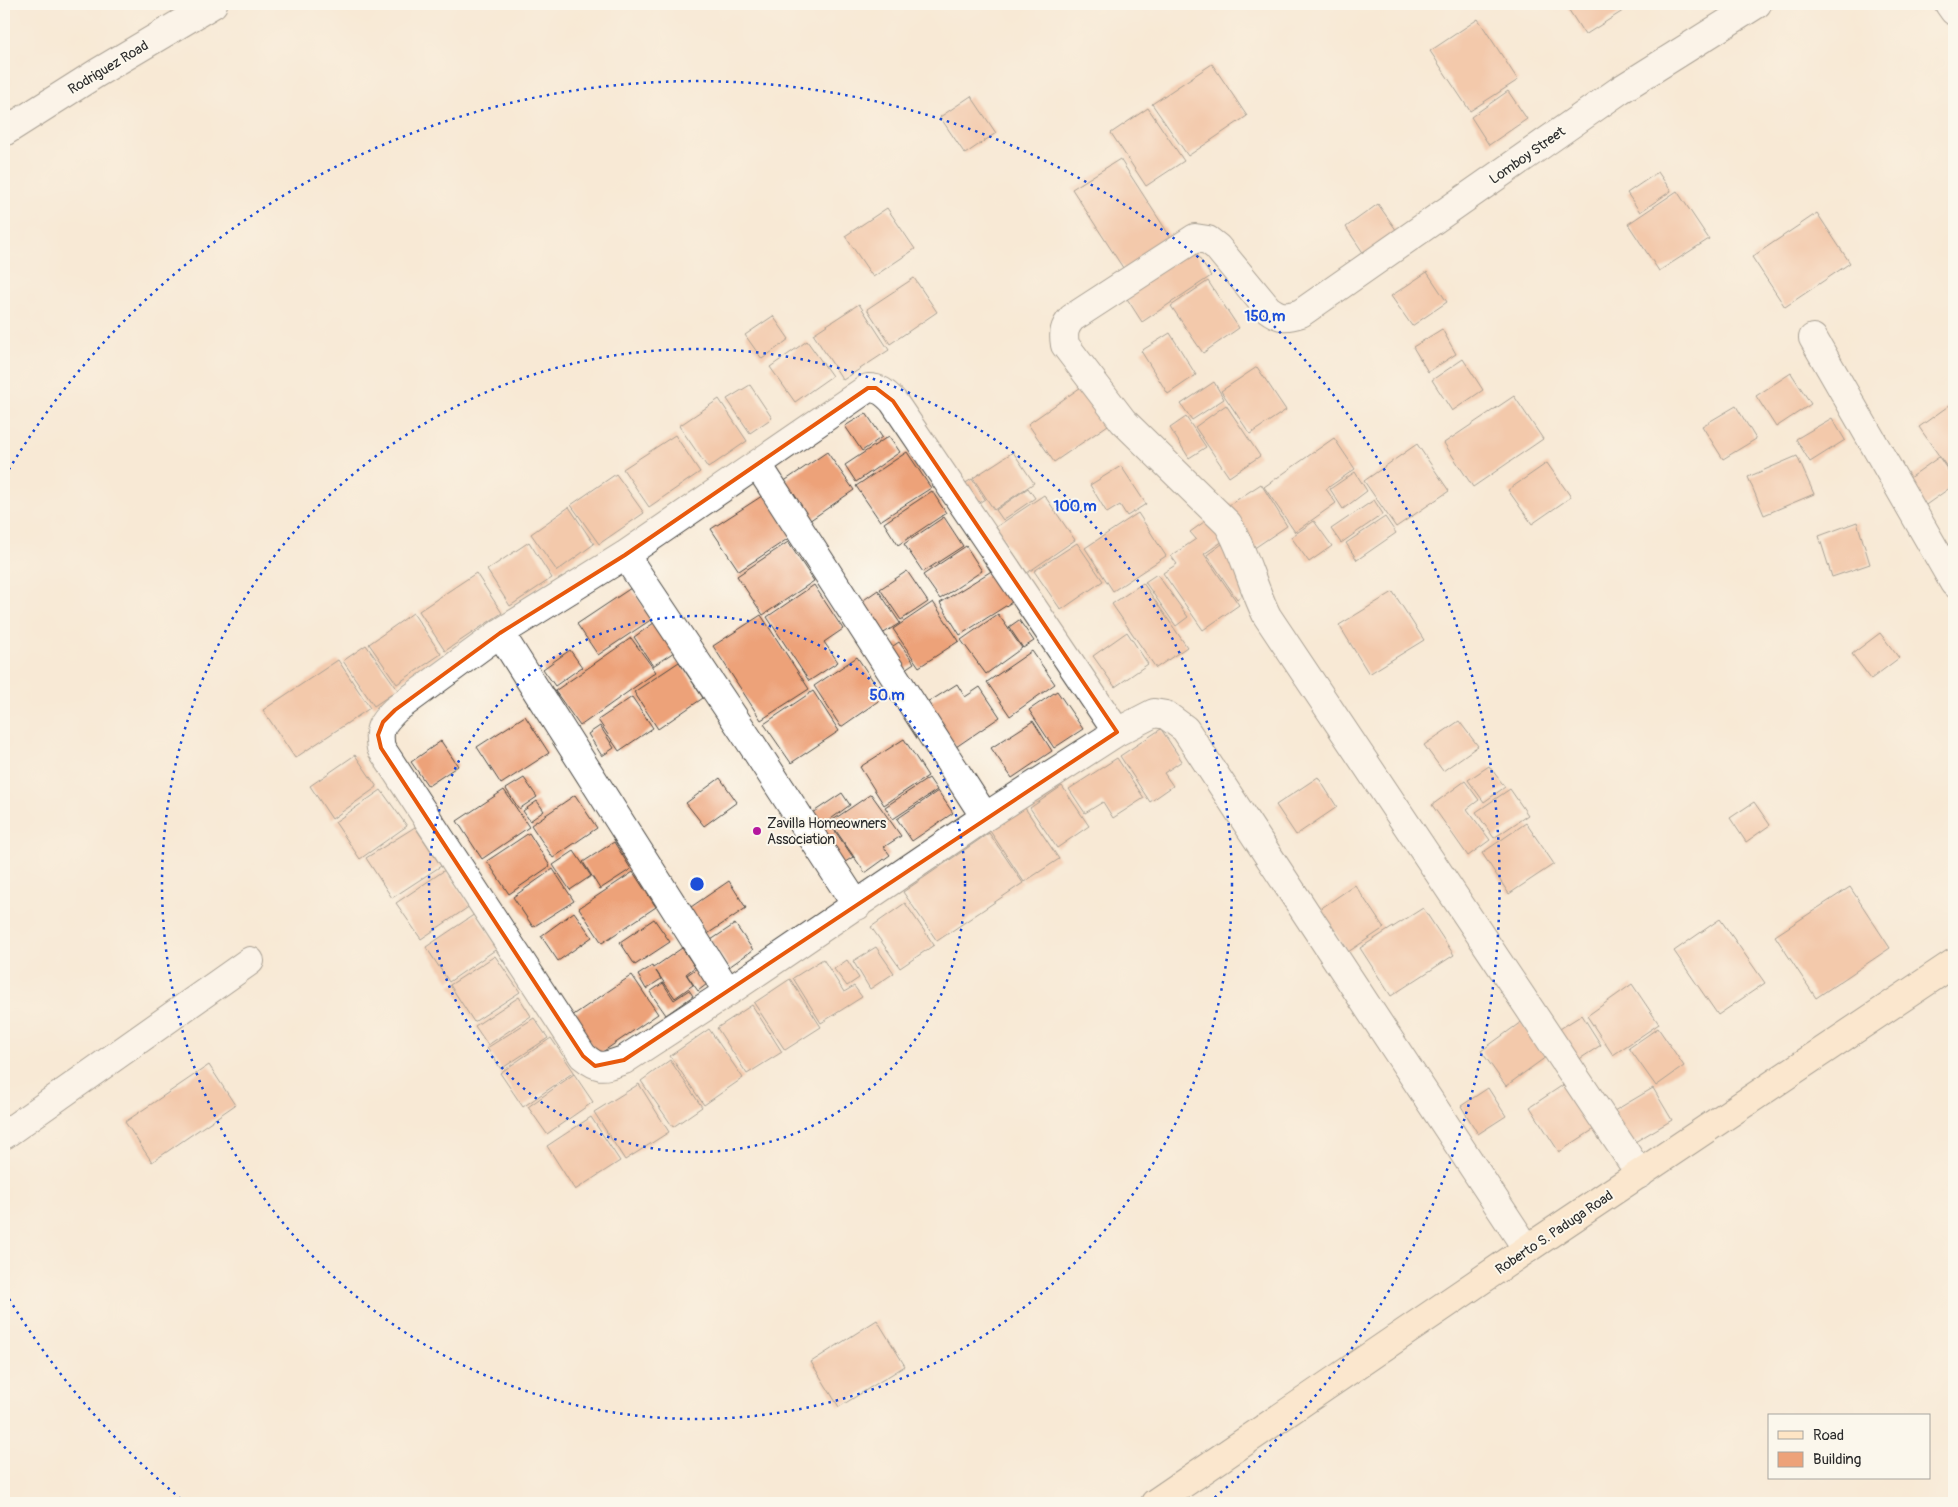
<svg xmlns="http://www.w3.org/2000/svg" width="1958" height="1507" font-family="Pangolin,sans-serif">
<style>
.building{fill:#eda279}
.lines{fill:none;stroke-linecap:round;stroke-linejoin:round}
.street-casing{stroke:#4a4844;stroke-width:30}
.secondary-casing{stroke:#4a4844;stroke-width:30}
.street{stroke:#fff;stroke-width:28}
.secondary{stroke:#fee5c5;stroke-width:28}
.marked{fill:none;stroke:#e8590c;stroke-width:4;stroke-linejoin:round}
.ring{fill:none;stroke:#1d4ed8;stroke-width:2.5;stroke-dasharray:2.5 5}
.poi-dot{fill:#b5179e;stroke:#fbf7ec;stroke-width:2}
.labels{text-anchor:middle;stroke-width:4;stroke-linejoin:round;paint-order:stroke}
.street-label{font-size:14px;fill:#2b2b2b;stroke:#fbf7ec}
.poi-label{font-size:14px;fill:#2b2b2b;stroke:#fbf7ec;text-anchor:start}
.centre{fill:#1d4ed8;stroke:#fbf7ec;stroke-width:2.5}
.ring-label{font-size:15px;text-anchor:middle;font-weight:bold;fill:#1d4ed8;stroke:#fbf7ec;stroke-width:4;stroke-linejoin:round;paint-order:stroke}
</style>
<rect width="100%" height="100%" fill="#fbf7ec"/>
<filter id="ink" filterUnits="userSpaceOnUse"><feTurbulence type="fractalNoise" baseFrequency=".02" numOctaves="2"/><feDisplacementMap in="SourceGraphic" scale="10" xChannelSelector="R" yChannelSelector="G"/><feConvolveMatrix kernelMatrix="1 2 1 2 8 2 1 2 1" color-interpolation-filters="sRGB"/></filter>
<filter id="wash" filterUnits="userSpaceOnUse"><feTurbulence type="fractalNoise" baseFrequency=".0096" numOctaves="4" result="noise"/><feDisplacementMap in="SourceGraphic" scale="20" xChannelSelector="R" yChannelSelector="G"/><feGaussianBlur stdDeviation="1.12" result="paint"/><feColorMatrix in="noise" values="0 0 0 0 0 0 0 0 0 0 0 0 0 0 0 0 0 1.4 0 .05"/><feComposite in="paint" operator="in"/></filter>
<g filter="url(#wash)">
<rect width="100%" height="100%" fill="#f8e9d5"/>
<g id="blocks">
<!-- building -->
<path class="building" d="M1565 4H1627L1629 7 1585 35Z
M1478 19 1518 80 1470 111 1430 51Z
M1212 64 1247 116 1188 156 1152 104Z
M1508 91 1527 119 1489 145 1471 117Z
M971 96 996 133 965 154 940 117Z
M1148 108 1184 161 1146 186 1111 133Z
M1120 159 1175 244 1127 274 1072 189Z
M1658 172 1671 191 1640 212 1627 193Z
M1677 191 1709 239 1659 271 1628 224Z
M1378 204 1399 234 1366 257 1346 227Z
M887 208 915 249 873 277 845 236Z
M1817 213 1850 263 1785 307 1752 257Z
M1193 249 1211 276 1142 322 1124 294Z
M1427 272 1447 302 1412 326 1391 296Z
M914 278 937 312 890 344 867 309Z
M1208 281 1239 328 1203 353 1171 306Z
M859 304 889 350 843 380 813 334Z
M773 316 789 339 762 359 745 335Z
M1442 329 1456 354 1428 372 1413 347Z
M1170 333 1196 375 1168 394 1141 351Z
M807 341 832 376 795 402 770 367Z
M1463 359 1483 390 1452 411 1432 380Z
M1257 367 1286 410 1250 434 1221 391Z
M1791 373 1811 404 1776 427 1756 396Z
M1214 382 1224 399 1192 420 1181 404Z
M750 385 772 418 750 433 727 399Z
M1084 385 1111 423 1054 462 1028 424Z
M1514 396 1543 439 1473 487 1444 443Z
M719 399 747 441 708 468 679 426Z
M1954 402V477L1919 427Z
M1226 405 1260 456 1229 477 1195 427Z
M1736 406 1756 439 1723 459 1702 426Z
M866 413 882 437 862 451 845 426Z
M1186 417 1206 447 1189 458 1170 428Z
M1832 418 1845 440 1810 462 1796 439Z
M675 435 700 472 649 507 623 469Z
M889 436 900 452 856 482 845 465Z
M1334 438 1355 469 1326 489 1336 503 1295 532 1264 487Z
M1417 444 1449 491 1396 527 1364 481Z
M827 452 854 490 809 521 783 482Z
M907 452 931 488 880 521 856 486Z
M1013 452 1034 483 994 510 973 478Z
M1797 456 1814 494 1764 515 1748 477Z
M1939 457 1954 479V485L1923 507 1905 481Z
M1547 463 1571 497 1532 524 1508 490Z
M1121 466 1146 504 1127 516 1120 505 1107 513 1090 485Z
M1355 472 1367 491 1343 509 1330 489Z
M616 474 644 513 599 544 571 505Z
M972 479 985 499 977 504 964 484Z
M1261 484 1287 526 1253 549 1226 507Z
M1028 488 1035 498 1003 520 996 510Z
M932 491 946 513 898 545 884 523Z
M765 494 792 536 739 571 711 529Z
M1044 495 1075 540 1027 573 996 527Z
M1374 500 1383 514 1341 543 1331 529Z
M569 507 594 544 557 571 531 534Z
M1138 513 1166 556 1113 591 1085 548Z
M944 517 963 546 923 572 904 544Z
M1211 517 1226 539 1204 554 1239 605 1203 630 1163 573 1177 564 1171 556 1196 539 1190 532Z
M1385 517 1396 533 1357 560 1346 543Z
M1314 521 1332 546 1309 562 1291 537Z
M1857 522 1870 564 1832 577 1819 536Z
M529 542 552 578 510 606 487 570Z
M788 542 814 581 763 615 737 576Z
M1077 543 1103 581 1061 610 1034 571Z
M1222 544 1252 588 1237 599 1207 555Z
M966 546 982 571 940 599 923 575Z
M993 570 1012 602 960 635 940 603Z
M907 571 928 602 901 620 880 589Z
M476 573 502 613 445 651 419 611Z
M1157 574 1188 617 1176 626 1145 582Z
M1143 583 1187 647 1156 668 1112 604Z
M814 585 843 629 824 642 838 662 809 681 767 617Z
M631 588 652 619 598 655 577 624Z
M878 590 900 623 879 636 858 604Z
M1393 592 1424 640 1369 674 1339 625Z
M933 602 959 641 919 667 893 629Z
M413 613 441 654 397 684 369 644Z
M998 614 1022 648 986 674 961 640Z
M761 615 809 689 761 720 713 646Z
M658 620 677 650 653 666 634 637Z
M1019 620 1034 641 1023 648 1009 627Z
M1127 632 1148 664 1115 687 1093 656Z
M1880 633 1899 658 1871 679 1852 654Z
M631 638 656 672 580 726 555 691Z
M899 642 914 663 902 671 887 650Z
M366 645 398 690 374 706 343 661Z
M570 650 582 667 555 686 543 669Z
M1032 651 1055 684 1010 716 987 682Z
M857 657 884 697 841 727 814 686Z
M338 660 370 708 295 758 263 710Z
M679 662 703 698 658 729 634 692Z
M957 684 965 697 980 687 1000 717 956 747 927 703Z
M813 691 839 731 791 763 764 724Z
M1057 691 1083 729 1054 748 1029 710Z
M632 697 653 728 619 751 598 720Z
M525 716 549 753 501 784 477 747Z
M1033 721 1052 751 1012 778 991 748Z
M1459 721 1478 746 1443 771 1424 745Z
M600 726 614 748 602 756 588 734Z
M1161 729 1182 761 1164 773 1173 786 1150 802 1120 756Z
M904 739 928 776 884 805 860 767Z
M441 741 458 766 428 786 411 762Z
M355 755 377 787 332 819 310 786Z
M1117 758 1144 798 1113 818 1103 802 1085 813 1069 789Z
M1489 766 1505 787 1484 802 1468 780Z
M1318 777 1337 807 1296 835 1276 805Z
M524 778 537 797 519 809 506 789Z
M720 778 737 802 704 826 686 803Z
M929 778 937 790 893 819 885 807Z
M1465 781 1479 800 1467 809 1490 840 1468 856 1432 805Z
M1062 786 1089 826 1057 848 1030 808Z
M1510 789 1528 815 1494 838 1476 812Z
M381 790 407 826 360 859 335 822Z
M504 790 529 827 482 859 457 821Z
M938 791 953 813 912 841 897 819Z
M842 793 850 805 828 821 853 857 839 866 806 817Z
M871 794 901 836 884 847 890 855 865 873 830 822Z
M575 795 597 828 553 858 531 825Z
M537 801 544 811 530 821 523 811Z
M1754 802 1770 825 1746 842 1730 818Z
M1025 808 1059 859 1024 882 990 831Z
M1526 823 1554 864 1509 894 1482 853Z
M415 827 441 866 392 898 366 858Z
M529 833 550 866 509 894 487 861Z
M989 833 1023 883 937 941 903 892Z
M614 842 631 869 600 889 583 862Z
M574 851 591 876 570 890 553 865Z
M553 869 574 901 533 927 513 897Z
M445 870 470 906 421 939 396 903Z
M633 872 656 907 602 943 579 908Z
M729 881 746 908 706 935 688 909Z
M1355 885 1384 928 1348 952 1320 909Z
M1850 887 1890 948 1816 998 1775 936Z
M905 903 934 945 900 968 871 927Z
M1423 908 1454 955 1391 996 1360 948Z
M574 912 592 937 558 961 541 936Z
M475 914 498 948 449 982 426 947Z
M654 919 670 942 635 965 620 942Z
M1720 919 1765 983 1718 1015 1674 951Z
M735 924 753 950 729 967 711 940Z
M876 947 894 973 870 989 853 961Z
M682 948 695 967 686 974 693 985 675 998 656 971 661 979 646 989 638 975 652 966 653 968Z
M495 956 520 992 474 1022 450 985Z
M823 959 844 992 854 986 862 997 821 1023 793 978Z
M847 960 859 978 847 986 834 969Z
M697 968 707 984 698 991 687 975Z
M632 975 658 1014 598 1055 572 1016Z
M790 979 821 1027 785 1050 754 1003Z
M663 983 674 1000 689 990 693 996 666 1015 650 992Z
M1632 984 1659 1024 1613 1055 1587 1016Z
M519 997 531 1016 488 1045 475 1026Z
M752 1005 782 1052 747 1074 717 1028Z
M1582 1015 1601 1045 1575 1062 1555 1032Z
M534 1018 548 1038 501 1069 487 1048Z
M1521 1022 1546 1057 1506 1086 1481 1051Z
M1658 1028 1684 1066 1656 1086 1629 1048Z
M709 1029 743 1078 704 1105 670 1056Z
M551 1038 574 1072 523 1107 500 1073Z
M670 1060 702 1107 673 1127 641 1081Z
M209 1065 235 1105 152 1162 125 1122Z
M574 1074 593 1102 547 1134 528 1107Z
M1569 1081 1599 1126 1559 1152 1530 1107Z
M639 1084 669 1132 625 1160 594 1112Z
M1488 1088 1506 1116 1478 1134 1461 1106Z
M1653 1088 1672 1120 1628 1146 1609 1114Z
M591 1117 620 1161 575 1190 547 1146Z
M877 1320 905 1366 839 1407 811 1362Z"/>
</g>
</g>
<g filter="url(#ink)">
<use href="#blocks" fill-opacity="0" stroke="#4a4844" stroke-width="1"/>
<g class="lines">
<defs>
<path id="street" d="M1949 4 1954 11
M4 132 97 73 213 4
M1813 338 1954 583
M758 465 985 817
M625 555 749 740 857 906
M500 633 728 992
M1117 732 893 401C885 393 880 388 868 388L625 555 500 633 395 710C382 723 377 729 381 748L583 1056C600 1070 603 1067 624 1060L728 992 985 817 1117 732 1154 713 1166 715 1185 729 1527 1249
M4 1135 250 961
M1640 1174 1267 616C1252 586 1245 553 1228 524L1123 421 1065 345C1063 333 1064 327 1072 318L1195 238 1208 240 1217 247 1268 309C1280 318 1286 318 1301 313L1620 90 1757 4"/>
<path id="secondary" d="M1155 1503 1527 1249 1954 963"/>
</defs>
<!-- street casing -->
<use href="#street" class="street-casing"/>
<!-- secondary casing -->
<use href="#secondary" class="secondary-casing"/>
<!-- street -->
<use href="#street" class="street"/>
<!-- secondary -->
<use href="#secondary" class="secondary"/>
</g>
</g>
<!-- marked area -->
<path d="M0 0H1958V1507H0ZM868 388H876L893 401 1117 732 624 1060 595 1066 583 1056 381 748 378 735 383 722 395 710 500 633 625 555Z" fill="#f8e9d5" fill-opacity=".55" fill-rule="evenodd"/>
<path class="marked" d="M868 388H876L893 401 1117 732 624 1060 595 1066 583 1056 381 748 378 735 383 722 395 710 500 633 625 555Z"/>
<!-- distance rings -->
<g class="ring">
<circle cx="697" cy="884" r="268"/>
<circle cx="697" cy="884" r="535"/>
<path d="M181 1499A803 803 0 0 1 5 1292M5 476A803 803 0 1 1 1213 1499"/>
</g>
<!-- markers -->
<circle class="poi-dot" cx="757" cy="831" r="5"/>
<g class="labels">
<!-- street labels -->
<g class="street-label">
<text transform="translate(108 67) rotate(-31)" y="5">Rodriguez Road</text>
<text transform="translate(1527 155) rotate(-35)" y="5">Lomboy Street</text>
<text transform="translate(1554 1232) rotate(-34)" y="5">Roberto S. Paduga Road</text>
</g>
<!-- poi labels -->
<g class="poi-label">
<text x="767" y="828">Zavilla Homeowners<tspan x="767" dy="16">Association</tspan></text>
</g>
</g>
<circle cx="697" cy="884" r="8" class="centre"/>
<g class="ring-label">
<text x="1265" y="321">150 m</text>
<text x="1075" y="511">100 m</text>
<text x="887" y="700">50 m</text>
</g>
<!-- margin -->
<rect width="1958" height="1507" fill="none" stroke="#fbf7ec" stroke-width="20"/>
<!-- legend -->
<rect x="1768" y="1414" width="162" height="65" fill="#fbf7ec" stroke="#a8a59f"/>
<rect x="1778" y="1431" width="25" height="8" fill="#fee5c5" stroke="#a8a59f"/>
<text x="1813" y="1440" font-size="15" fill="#2b2b2b">Road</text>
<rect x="1778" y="1452" width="25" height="15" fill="#eda279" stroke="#a8a59f"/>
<text x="1813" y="1464" font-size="15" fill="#2b2b2b">Building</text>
</svg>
